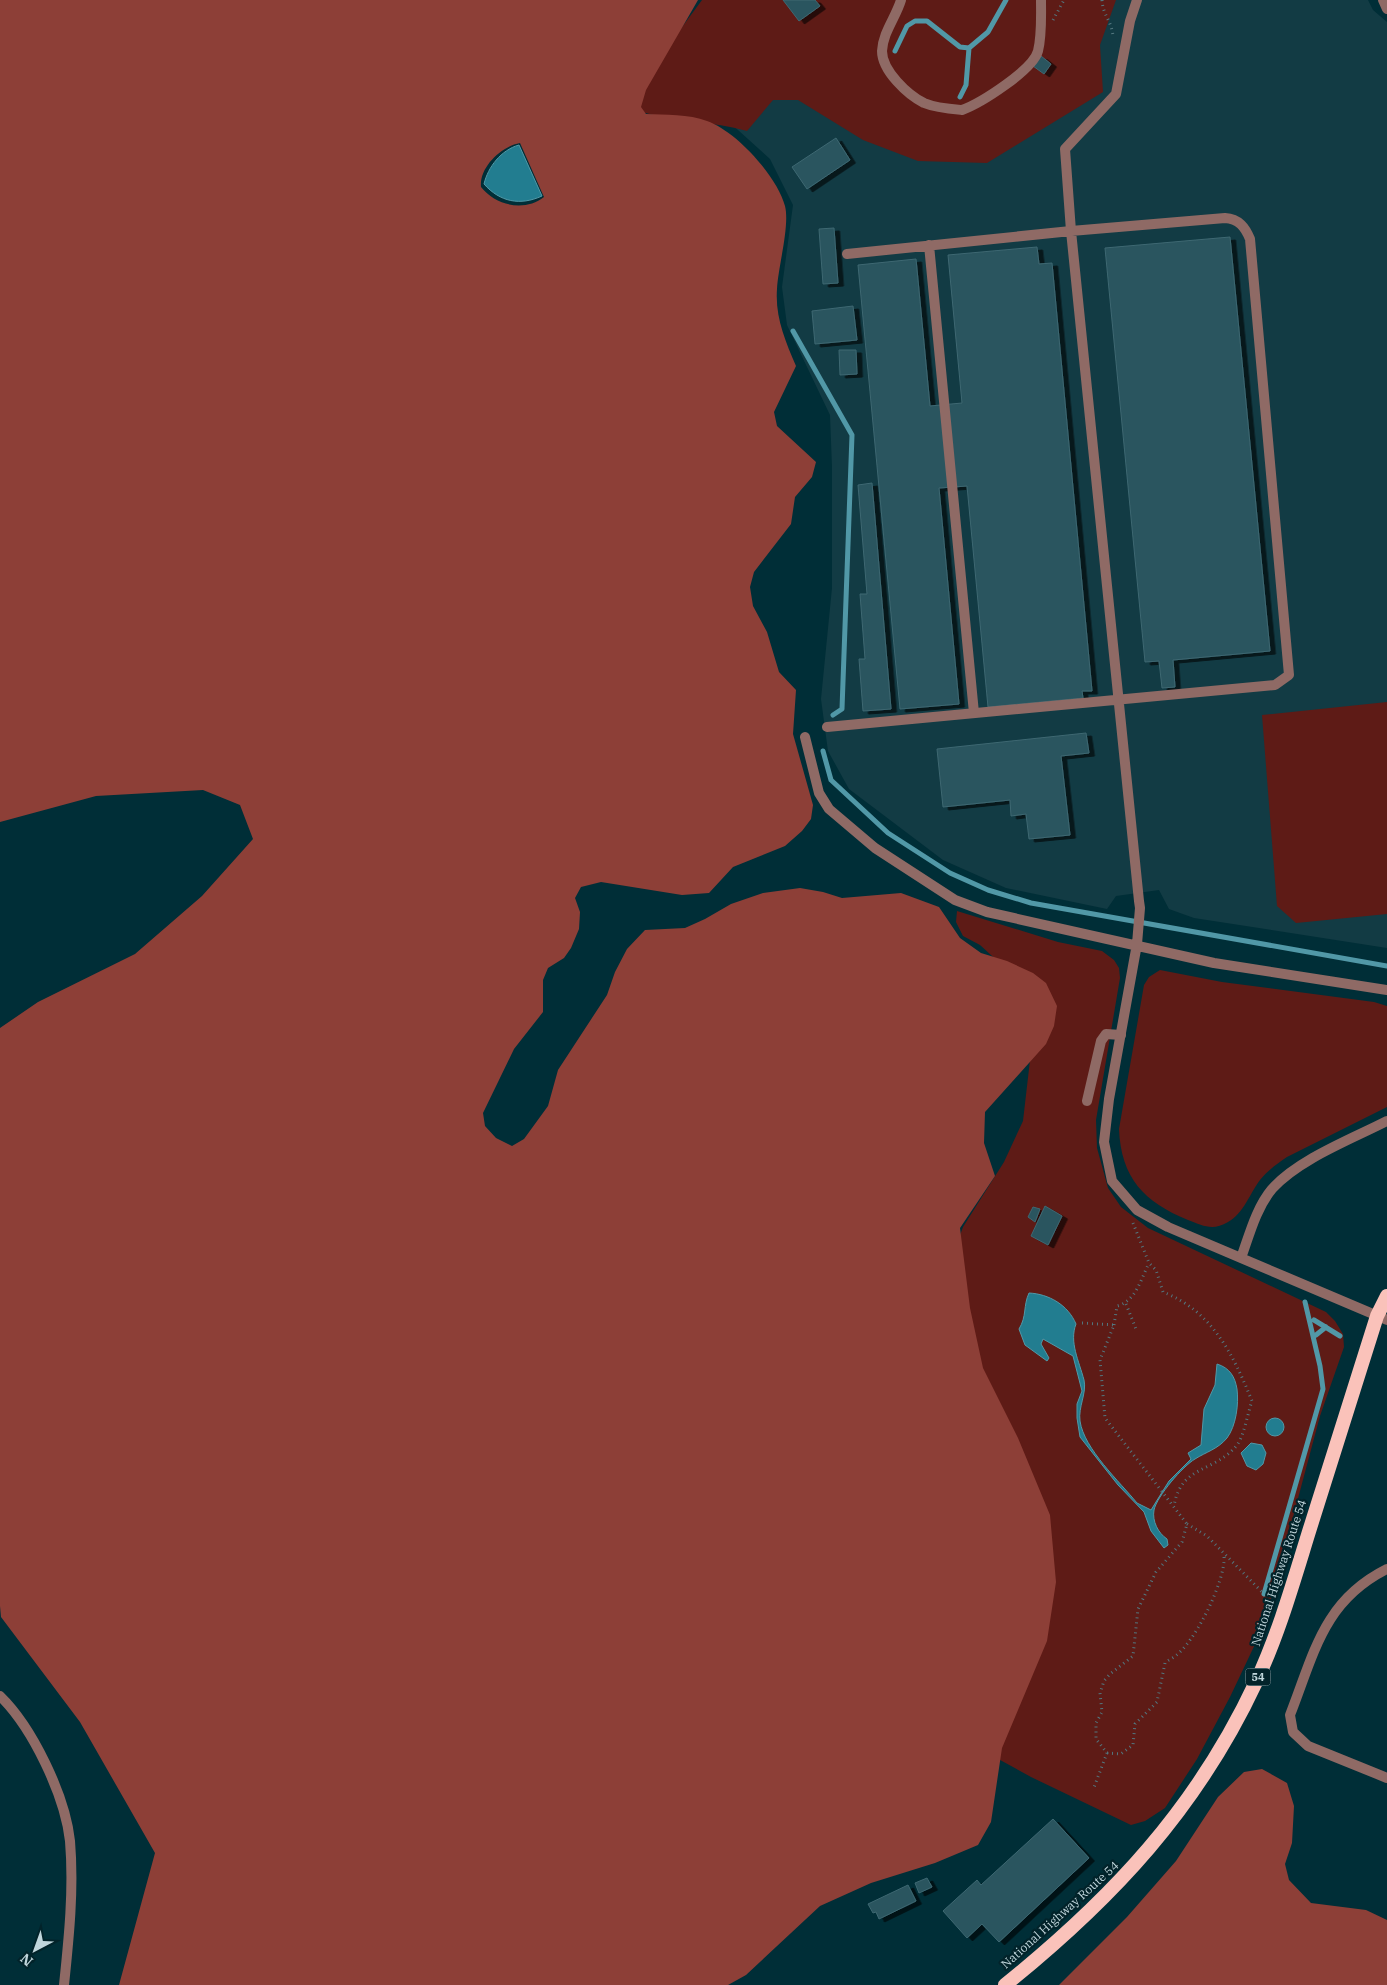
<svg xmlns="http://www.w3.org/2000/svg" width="1387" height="1985" font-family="'IBM Plex Serif',serif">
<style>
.built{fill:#123b44}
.green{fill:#5e1b16}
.forest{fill:#8d3f37;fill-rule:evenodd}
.water{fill:#227d90;stroke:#5198a7}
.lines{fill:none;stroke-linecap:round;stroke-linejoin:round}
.stream{stroke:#5198a7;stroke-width:5}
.building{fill:#2a545e;stroke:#3e6872;filter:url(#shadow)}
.path{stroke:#53777f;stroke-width:3;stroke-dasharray:1 4;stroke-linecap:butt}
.service{stroke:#8f6a65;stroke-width:10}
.minor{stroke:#8f6a65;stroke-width:10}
.tertiary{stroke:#8f6a65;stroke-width:10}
.trunk{stroke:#fac2ba;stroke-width:14}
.labels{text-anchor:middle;stroke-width:4.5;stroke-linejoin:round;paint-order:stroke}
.shield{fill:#02232a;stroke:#87a0a7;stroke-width:1}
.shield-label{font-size:11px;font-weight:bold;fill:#c0d6dc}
.street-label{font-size:12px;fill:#c0d6dc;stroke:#02232a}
</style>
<defs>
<filter id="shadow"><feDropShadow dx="5.5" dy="3" stdDeviation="0" flood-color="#0009"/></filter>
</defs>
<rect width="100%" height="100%" fill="#002e37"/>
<!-- built -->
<path class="built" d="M1067 0H1368L1373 10 1387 22V948L1194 918 1169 909 1159 890 1116 896 1107 909 1006 888 943 860 849 789 828 751 821 699 832 588V467L830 415 787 325 782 287 793 205 770 159 728 121 734 64Z"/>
<!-- green -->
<path class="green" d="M702 0H1116L1100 45 1103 92 987 163 918 161 863 140 798 100H773L747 131C712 121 677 123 642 112L638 103 668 46Z
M1387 702V914L1296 923 1277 906 1262 715Z
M957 911 1058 942 1102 951 1114 960 1119 968 1120 978 1096 1120 1097 1148 1108 1188 1121 1207 1148 1228 1326 1312 1335 1321 1343 1334 1344 1347 1320 1416 1272 1596 1258 1638 1230 1697 1197 1759 1165 1808 1145 1821 1131 1825 1031 1777 969 1743 949 1266 963 1227 1004 1162 1023 1121 1036 1008 1014 976 980 945 963 936 956 922Z
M1160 970 1222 982 1374 1002 1387 1006V1107L1287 1157C1277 1164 1268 1170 1260 1180 1250 1193 1244 1213 1228 1222 1213 1231 1203 1226 1188 1220 1144 1202 1121 1178 1119 1129L1144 985 1149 977Z"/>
<!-- forest -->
<path class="forest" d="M0 0H698L646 90 641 107 646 114C665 115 689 114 707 121 736 131 777 176 785 206 790 226 778 267 777 289 775 317 785 340 796 366L774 412 777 426 816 462 812 477 795 497 791 524 754 572 750 587 753 606 767 632 779 672 796 690 793 734 813 805 811 819 802 831 785 846 733 867 709 893 682 895 601 882 581 887 575 898 580 912 579 929 571 948 564 958 548 968 543 980V1012L514 1049 483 1113 485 1126 496 1138 512 1146 524 1139 548 1106 558 1070 607 995 615 972 627 949 645 930 685 928 705 919 731 904 763 893 800 888 823 892 842 898 901 893 939 907 960 938 981 953 1007 961 1033 973 1046 983 1057 1006 1054 1026 1046 1044 985 1112 984 1143 995 1176 960 1228 970 1308 983 1368 1018 1438 1050 1515 1056 1582 1047 1641 1002 1748 991 1822 978 1845 935 1863 871 1883 820 1906 746 1975 728 1985H119L155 1853 80 1722 1 1617 0 1606V1028L38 1002 135 954 202 896 253 839 240 805 203 790 96 796 0 822ZM520 143 544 197C525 212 496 206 481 187 479 167 502 146 520 143Z
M1262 1769 1287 1783 1294 1806 1292 1843 1285 1864 1289 1880 1311 1903 1366 1910 1387 1920V1985H1059L1127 1917 1176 1861 1218 1797 1244 1772Z"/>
<!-- water -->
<path class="water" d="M519 145 542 196C520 206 500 202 484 184 488 167 501 150 519 145Z
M1029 1293C1049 1294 1068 1305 1076 1324 1069 1342 1079 1361 1084 1380 1087 1393 1078 1407 1080 1421 1084 1449 1120 1482 1137 1503L1151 1510 1169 1481 1191 1459 1188 1453 1201 1445 1204 1409 1215 1385 1217 1364C1230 1368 1235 1377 1237 1389 1239 1404 1236 1426 1227 1438 1218 1449 1206 1452 1195 1459 1183 1466 1157 1496 1154 1510 1152 1521 1158 1533 1167 1539L1168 1545 1164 1548 1151 1531 1144 1512 1118 1485 1080 1437 1077 1418V1404L1082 1391 1073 1356 1043 1339 1041 1344 1049 1358 1047 1361 1025 1345 1019 1329C1027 1316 1023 1306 1029 1293Z
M1266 1427a9 9 0 1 1 18 0a9 9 0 1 1-18 0Z
M1251 1443 1262 1445 1266 1453 1263 1464 1256 1470 1247 1466 1241 1453Z"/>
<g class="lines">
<!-- stream -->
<path class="stream" d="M895 51 907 26 915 21H927L960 47 969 48 988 32 1006 0
M960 97 966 85 969 48
M793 331 852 435 842 709 833 715
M823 751 831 780 888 833 950 873 988 890 1031 903 1387 966
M1314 1320 1340 1336
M1316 1335 1326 1327
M1264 1594 1323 1389 1320 1366 1305 1302"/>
</g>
<!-- building -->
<path class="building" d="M783 0H815L820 6 799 21Z
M1041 56 1051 64 1044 74 1033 66Z
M836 138 850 160 807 189 792 167Z
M834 228 838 283 823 284 819 229Z
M1230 237 1270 651 1173 660 1175 687 1162 688 1159 661 1145 662 1105 248Z
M1037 247 1039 264 1052 263 1092 691H1082L1083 698 988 707 967 486 939 488 959 704 900 709 858 265 916 259 930 406 962 403 948 255Z
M853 306 857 340 815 344 812 311Z
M839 350H856L857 374 840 375Z
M872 483 891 709 863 711 859 659H865L860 594H867L858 485Z
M1086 733 1089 753 1061 756 1070 835 1029 839 1026 814 1011 816 1010 800 943 807 937 749Z
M1045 1206 1062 1216 1048 1245 1031 1236Z
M1033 1207 1040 1209 1035 1222 1028 1217Z
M1053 1819 1089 1858 999 1942 982 1924 967 1938 943 1911 977 1880 981 1885Z
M927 1878 932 1887 919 1893 915 1883Z
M908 1885 916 1901 879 1919 876 1912 873 1913 868 1904Z"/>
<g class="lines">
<!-- path -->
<path class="path" d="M1102 0C1103 16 1111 19 1113 36
M1053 20 1064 0
M1133 1223 1149 1263 1156 1270 1163 1292C1212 1311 1233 1354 1252 1401 1248 1412 1244 1436 1237 1445 1215 1473 1181 1464 1174 1506
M1126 1304 1136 1329
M1082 1323 1114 1325 1100 1360 1105 1418 1187 1524 1182 1542 1156 1572 1138 1609 1133 1656 1110 1674 1104 1681 1100 1693 1102 1712 1096 1723V1739L1107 1753 1093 1790
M1114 1325 1117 1306C1136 1301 1141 1279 1149 1263
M1187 1524 1207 1536 1264 1594
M1107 1753 1121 1754 1133 1745 1135 1724 1157 1702 1165 1663C1168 1660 1171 1659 1174 1657 1195 1643 1226 1580 1224 1556"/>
<!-- service -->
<path class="service" d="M901 0C896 17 883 32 882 51 882 71 908 95 924 103 936 108 950 109 962 110 981 103 1033 70 1038 51 1042 35 1041 16 1041 0
M1071 231 1065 149 1116 94 1130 21 1137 0
M1087 1101 1101 1041 1106 1034 1121 1035"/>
<!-- minor -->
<path class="minor" d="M1383 0 1387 9
M1387 1569C1323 1601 1314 1654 1290 1715L1293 1732 1308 1746 1387 1778
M0 1696C32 1727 65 1795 70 1841 74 1889 69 1937 64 1985"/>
<!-- tertiary -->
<path class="tertiary" d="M929 245 974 713
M847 254 1071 231
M827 727 1275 685 1289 675 1250 239C1245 227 1239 219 1225 218L1071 231 1139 901 1140 908 1137 944 1109 1099 1104 1142 1112 1181 1137 1210 1168 1227 1387 1320
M805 737 819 793 829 809 875 848 955 900 987 912 1214 963 1387 990
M1241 1258C1249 1236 1256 1208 1272 1189 1299 1159 1352 1139 1387 1121"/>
<!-- trunk -->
<path class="trunk" d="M1005 1985C1113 1898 1197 1808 1256 1682 1280 1631 1295 1576 1312 1522 1333 1454 1355 1385 1377 1316L1387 1296"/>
</g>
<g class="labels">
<!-- shield labels -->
<rect class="shield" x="1245.5" y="1668.5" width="25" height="17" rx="4"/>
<g class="shield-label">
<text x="1258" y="1681">54</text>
</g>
<!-- street labels -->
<g class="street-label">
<text transform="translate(1279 1573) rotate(-72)" y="4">National Highway Route 54</text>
<text transform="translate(1060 1915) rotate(-42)" y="4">National Highway Route 54</text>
</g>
</g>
<!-- north arrow -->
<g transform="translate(35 1950) rotate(221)" stroke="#02232a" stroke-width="4" paint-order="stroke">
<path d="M0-4L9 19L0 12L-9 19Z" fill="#c0d6dc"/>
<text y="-8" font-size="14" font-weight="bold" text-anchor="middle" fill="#c0d6dc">N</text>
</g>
</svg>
